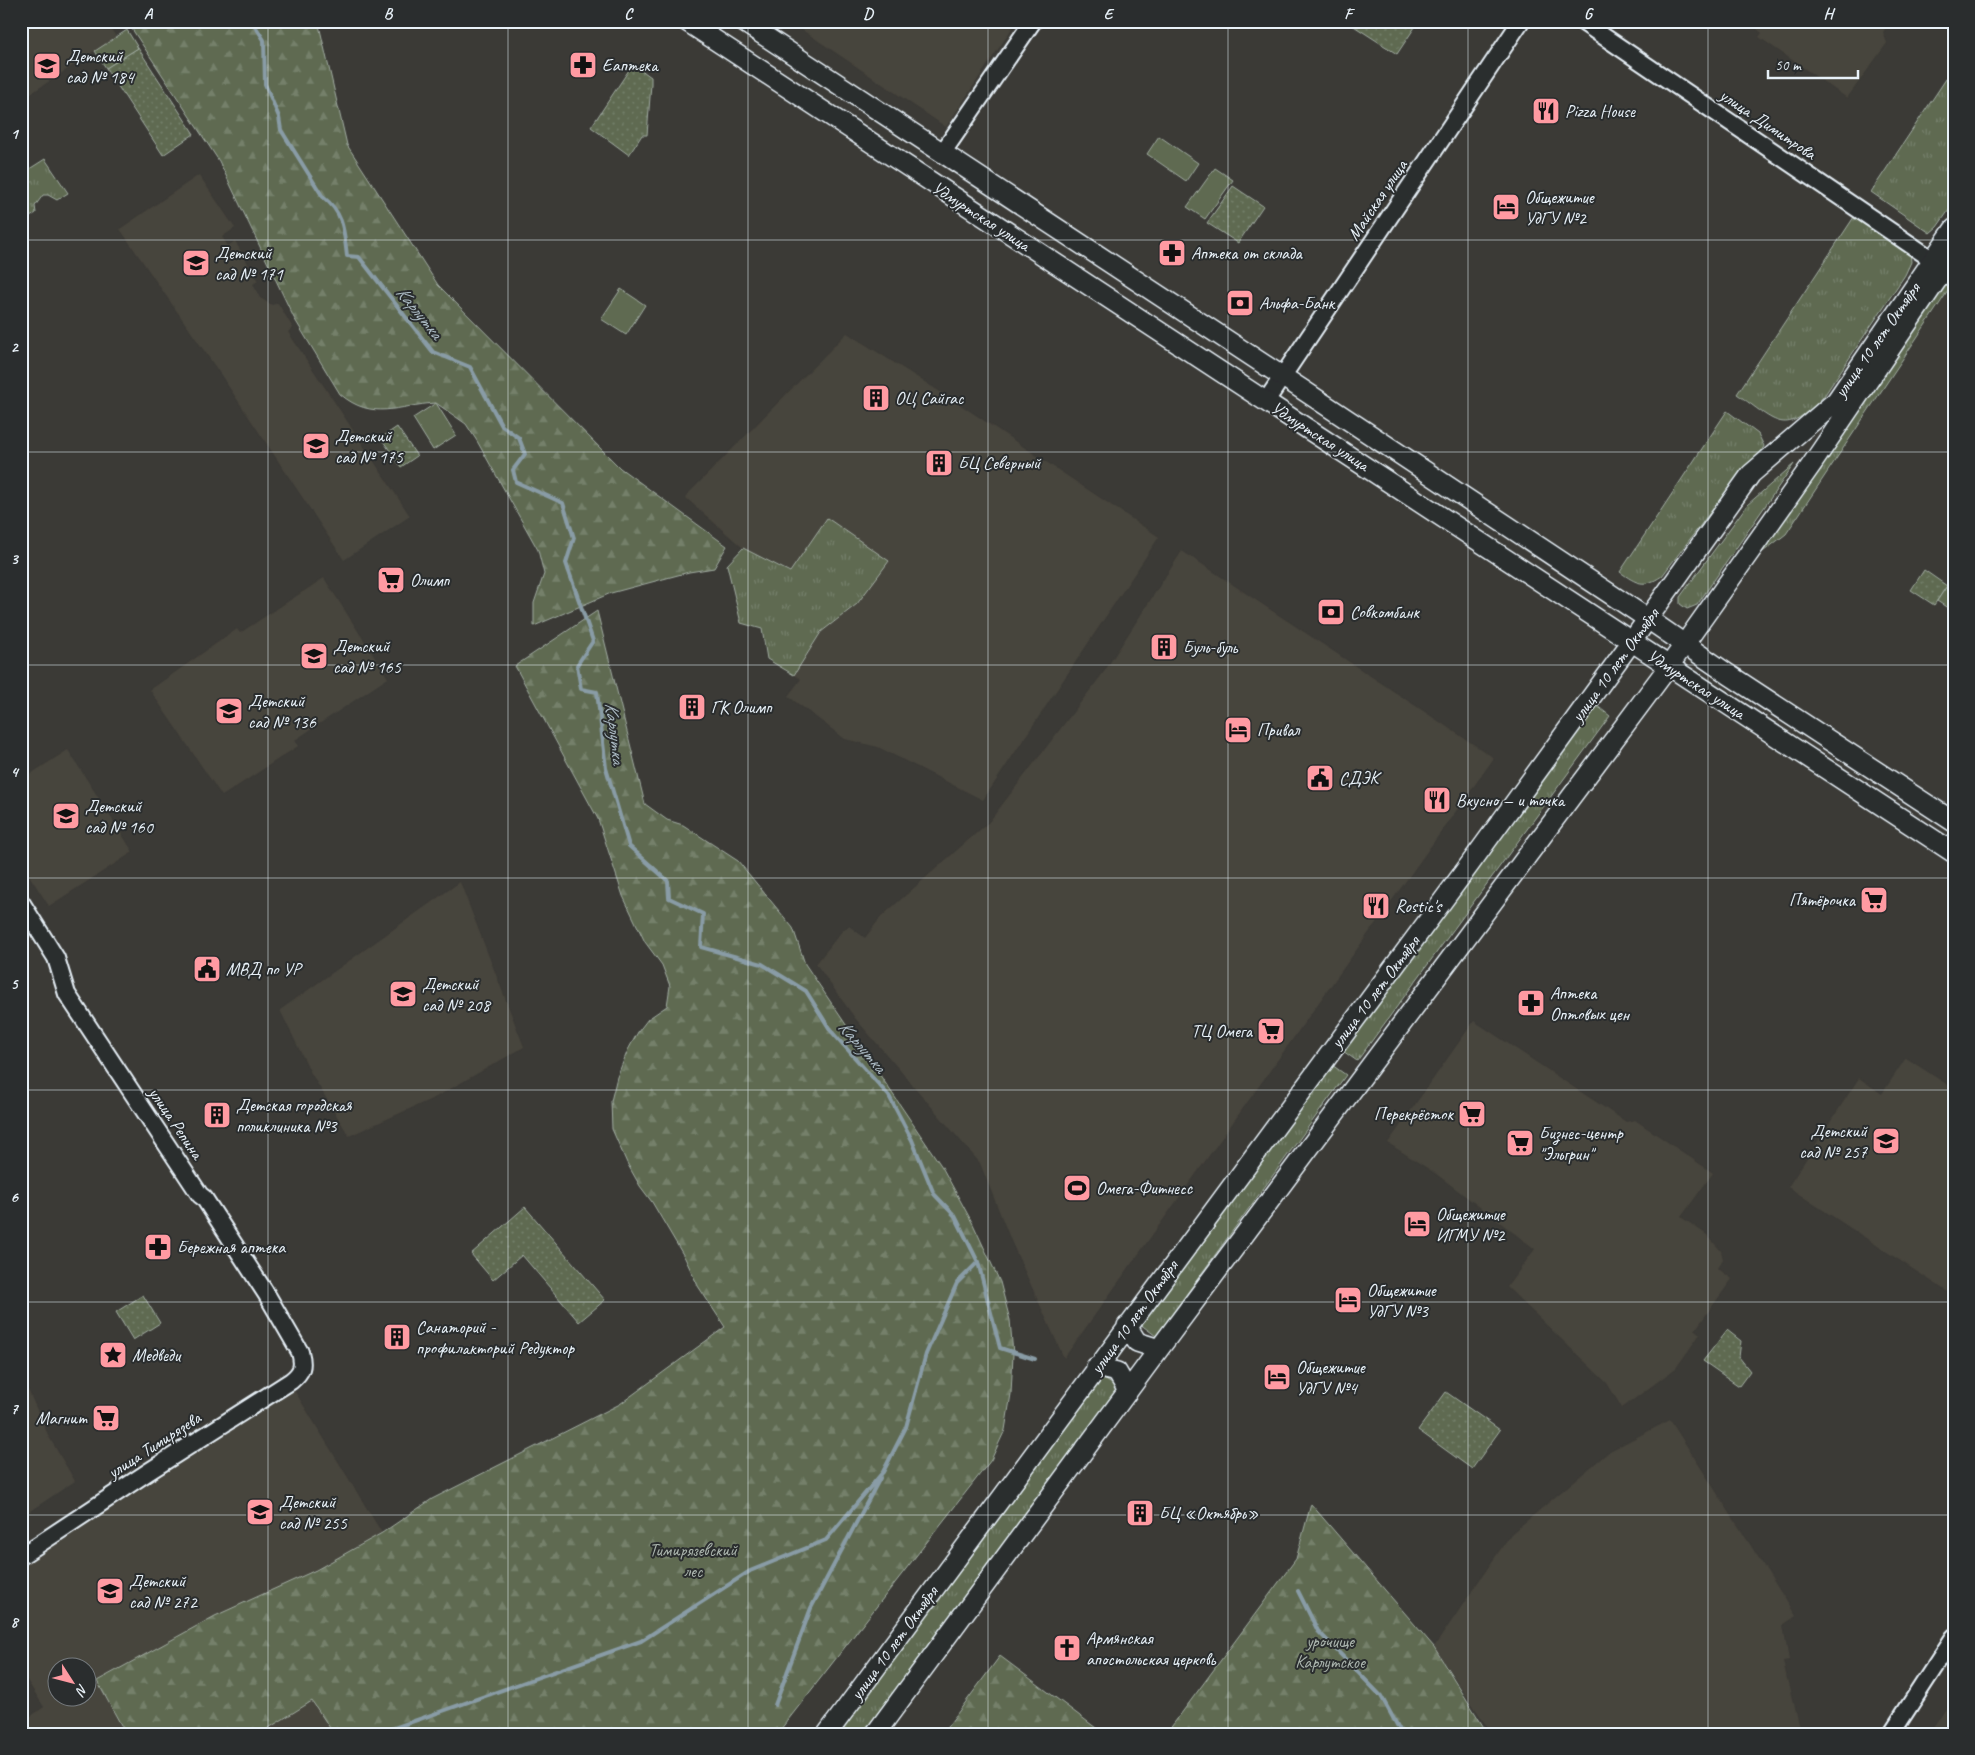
<svg xmlns="http://www.w3.org/2000/svg" width="1975" height="1755" font-family="Caveat,sans-serif">
<style>
.built{fill:#47443c;fill-rule:evenodd}
.grass{fill:url(#grass-tufts);stroke:#a3aea4}
.forest{fill:url(#forest-firs);stroke:#a3aea4}
.park{fill:url(#park-dots);stroke:#a3aea4}
.garden{fill:#5e6a51;stroke:#a3aea4}
.lines{fill:none;stroke-linecap:round;stroke-linejoin:round}
.stream{stroke:#899ca6;stroke-width:4}
.secondary-casing{stroke:#e8f1f8;stroke-width:20}
.primary-casing{stroke:#e8f1f8;stroke-width:22}
.secondary{stroke:#2a2d2e;stroke-width:16}
.primary{stroke:#2a2d2e;stroke-width:19}
.grid{fill:none;stroke:#e8f1f8;stroke-width:1;stroke-opacity:0.55}
.labels{text-anchor:middle;stroke-width:4;stroke-linejoin:round;paint-order:stroke}
.poi-label{font-size:18px;fill:#e8f1f8;stroke:#2a2d2e;text-anchor:start}
.street-label{font-size:18px;fill:#e8f1f8;stroke:#2a2d2e}
.park-label{font-size:18px;fill:#aab4ad;stroke:#2a2d2e}
.water-label{font-size:19px;font-style:italic;fill:#a9b8c1;stroke:#2a2d2e}
.neatline{fill:none;stroke:#e8f1f8;stroke-width:2}
.grid-label{font-size:16px;text-anchor:middle;font-weight:bold;fill:#e8f1f8}
</style>
<defs>
<pattern id="grass-tufts" width="24" height="20" patternUnits="userSpaceOnUse" patternTransform="scale(1.25)"><rect width="24" height="20" fill="#5e6a51"/><path d="M3 7l-1-3M5 7V3M7 7l1-3M15 17l-1-3M17 17v-4M19 17l1-3" fill="none" stroke="#75806b"/></pattern>
<pattern id="forest-firs" width="22" height="20" patternUnits="userSpaceOnUse" patternTransform="scale(1.25)"><rect width="22" height="20" fill="#5e6a51"/><path d="M5 1l3.5 6h-7zM16 11l3.5 6h-7z" fill="#75806b"/></pattern>
<pattern id="park-dots" width="8" height="8" patternUnits="userSpaceOnUse" patternTransform="scale(1.25)"><rect width="8" height="8" fill="#5e6a51"/><path d="M2 2h.1M6 6h.1" fill="none" stroke="#75806b" stroke-width="1.8" stroke-linecap="round"/></pattern>
</defs>
<rect width="100%" height="100%" fill="#3b3a36"/>
<filter id="ink" filterUnits="userSpaceOnUse"><feTurbulence type="fractalNoise" baseFrequency=".02" numOctaves="2"/><feDisplacementMap in="SourceGraphic" scale="10" xChannelSelector="R" yChannelSelector="G"/><feConvolveMatrix kernelMatrix="1 2 1 2 8 2 1 2 1" color-interpolation-filters="sRGB"/></filter>
<g filter="url(#ink)">
<!-- built -->
<path class="built" d="M21 21H106L116 37 30 94 21 80Z
M789 21H1017L946 127Z
M1753 21H1891L1883 32 1887 43 1847 98 1759 37 1762 33 1757 29Z
M199 175 235 228 222 237 228 246 235 241 258 281 253 284 260 298 272 305 278 303 293 328 288 332 410 516 344 560 221 375 120 229Z
M847 333 953 400 1159 537 983 800 878 747 845 739 788 696 801 679 794 675 821 632 857 604 743 548 685 497Z
M1182 551 1494 758 1064 1358 1012 1243 980 1163 855 1018 816 964 842 931 849 926 865 938 881 917 989 822 1104 672Z
M324 578 388 678 295 740 298 746 222 796 150 690 237 629 240 633Z
M68 750 133 852 49 906 21 863V780Z
M460 882 524 1047 436 1097 349 1136 311 1073 280 1010Z
M1474 1021 1626 1122 1635 1120 1713 1173 1681 1217 1707 1235 1721 1251 1723 1259 1717 1268 1732 1279 1695 1330 1700 1334 1676 1368 1622 1408 1607 1383 1507 1287 1535 1249 1435 1173 1388 1143Z
M1906 1058 1954 1089V1296L1788 1187 1859 1078 1882 1094Z
M21 1379 29 1392 49 1437 75 1481 21 1517Z
M294 1390 382 1533 316 1570 97 1681 125 1734H21V1723L44 1707 21 1671V1566ZM58 1668H88V1698H58Z
M1670 1420 1796 1616 1783 1625 1789 1661 1783 1662 1800 1732 1806 1730 1807 1734H1492L1434 1647 1511 1534 1610 1451Z
M1954 1697V1734H1929Z
M312 1701 334 1734H259Z"/>
<!-- grass -->
<path class="grass" d="M1954 67V203L1937 227 1930 233 1871 192Z
M45 159 68 193 57 200 48 195H43L35 206 36 213 23 222 21 172 23 173Z
M1856 214 1910 251 1911 262 1905 275 1824 396C1784 438 1778 423 1737 394Z
M1954 266V282L1786 534 1755 558Z
M1727 411 1758 434 1764 446 1760 454 1740 473 1662 576C1644 588 1637 584 1620 572Z
M1794 464 1697 605 1687 609 1680 604V597L1747 505Z
M827 518 889 561 857 604 821 632 794 675 767 659 762 629 741 623 727 565 743 548 790 572Z
M1596 705 1610 716 1357 1061 1343 1051Z
M1332 1065 1346 1075 1156 1336 1140 1324Z
M1101 1377 1118 1388 862 1734H839Z"/>
<!-- forest -->
<path class="forest" d="M125 21H318L347 145 438 285 620 468 727 546 714 568 689 572 611 593 534 626V603L544 574 538 550 477 441 466 424 436 403C398 405 373 422 340 394L294 318 219 161 132 29Z
M597 611 645 804 667 820 683 825 738 861 793 928 805 964 942 1167 973 1224 1000 1282 1010 1320 1013 1354 1011 1394 1005 1430 991 1460 777 1734H334L312 1701 259 1734H126L97 1681 215 1616 316 1570 382 1533 432 1499 620 1404 725 1327 698 1286 685 1258 652 1202 640 1186 627 1163 612 1129 611 1101 617 1077 628 1050 638 1032 648 1019 667 1006 670 986 662 965 645 942 623 896 598 819 515 666Z
M1311 1504 1434 1647 1488 1734H1166L1296 1559Z
M1000 1656 1104 1734H942Z"/>
<!-- park -->
<path class="park" d="M1346 21H1419L1397 54Z
M138 48 194 134 163 155 106 68Z
M633 64 651 77V84L647 135H642L629 155 591 127Z
M1233 186 1263 206 1238 243 1207 223Z
M397 427 417 456 401 467 381 438Z
M1924 570 1947 586 1934 605 1911 590Z
M525 1207 605 1300 579 1322 522 1255 493 1280 471 1254Z
M143 1295 160 1323 133 1340 116 1312Z
M1727 1330 1741 1341 1739 1357 1750 1371 1739 1386 1703 1361Z
M1446 1392 1500 1430 1472 1469 1418 1430Z"/>
<!-- garden -->
<path class="garden" d="M127 30 138 48 106 68 95 51Z
M1159 136 1198 163 1186 181 1147 154Z
M1215 168 1233 180 1205 219 1187 207Z
M621 289 645 305 626 335 601 319Z
M436 403 456 435 433 450 413 418Z
M1947 586 1954 590V612L1937 601Z"/>
<g class="lines">
<!-- stream -->
<path class="stream" d="M252 21 264 40 265 84 279 117 281 130 323 197C344 213 344 232 347 256L359 257 433 352 470 367 502 426 519 438 525 454 513 470 516 482 563 503 574 538 566 563 593 641 577 665 581 689 597 692 606 768 629 846 668 881 669 898 703 914 701 947 762 964 806 991 831 1031 889 1096 912 1140 934 1194 955 1216 978 1262 1000 1348 1035 1359
M883 1472 906 1427 926 1354 957 1283 978 1262
M1298 1591 1318 1631 1381 1696 1402 1734
M775 1705 811 1608 880 1478
M380 1733 641 1641 750 1571 826 1540 883 1472"/>
<defs>
<path id="secondary" d="M1581 21 1933 260
M943 152 1033 21
M1266 401 1521 21
M21 902 56 958 67 994 200 1195 204 1198 267 1295 300 1352C304 1366 302 1372 291 1381L148 1472 21 1556
M1891 1734 1954 1637"/>
<path id="primary" d="M686 21 1954 853
M742 21 1303 390 1648 619 1728 674 1954 822
M1127 1326 1137 1342 1159 1349
M1096 1367 1117 1372 1128 1391
M827 1734 1470 864 1632 641 1751 474 1836 401 1954 229
M875 1734 1159 1349 1669 666 1812 464 1954 255"/>
</defs>
<!-- secondary casing -->
<use href="#secondary" class="secondary-casing"/>
<!-- primary casing -->
<use href="#primary" class="primary-casing"/>
<!-- secondary -->
<use href="#secondary" class="secondary"/>
<!-- primary -->
<use href="#primary" class="primary"/>
</g>
</g>
<!-- grid -->
<path class="grid" d="M268 21V1734M508 21V1734M748 21V1734M988 21V1734M1228 21V1734M1468 21V1734M1708 21V1734M21 240H1954M21 452H1954M21 665H1954M21 878H1954M21 1090H1954M21 1302H1954M21 1515H1954"/>
<!-- icons -->
<defs>
<symbol id="pharmacy-square" viewBox="-11 -11 22 22"><rect x="-9" y="-9" width="18" height="18" rx="4" fill="#ff9aa2" stroke="#2a2d2e"/><path d="M-2-6h4v4h4v4h-4v4h-4v-4h-4v-4h4Z" fill="#111"/></symbol>
<symbol id="school-square" viewBox="-11 -11 22 22"><rect x="-9" y="-9" width="18" height="18" rx="4" fill="#ff9aa2" stroke="#2a2d2e"/><path d="M0-5L7-2L0 1L-7-2ZM-4 1L0 2.5L4 1V4Q0 6-4 4Z" fill="#111"/></symbol>
<symbol id="restaurant-square" viewBox="-11 -11 22 22"><rect x="-9" y="-9" width="18" height="18" rx="4" fill="#ff9aa2" stroke="#2a2d2e"/><path d="M-5-6h1v4h1v-4h1v4h1v-4h1v5L-1.5 .5V6h-2V.5L-5-1ZM5-6V6H3V1.5H1.5Q1.5-4 5-6Z" fill="#111"/></symbol>
<symbol id="hotel-square" viewBox="-11 -11 22 22"><rect x="-9" y="-9" width="18" height="18" rx="4" fill="#ff9aa2" stroke="#2a2d2e"/><path d="M-6-4.5h1.5V1H6V5H4.5V3h-9V5H-6ZM-4 0a1.8 1.8 0 1 1 3.6 0ZM.5 0V-2.5h3Q6-2.5 6 0Z" fill="#111"/></symbol>
<symbol id="bank-square" viewBox="-11 -11 22 22"><rect x="-9" y="-9" width="18" height="18" rx="4" fill="#ff9aa2" stroke="#2a2d2e"/><path d="M-6-4H6V4H-6ZM0-2.3a2.3 2.3 0 1 0 0 4.6a2.3 2.3 0 1 0 0-4.6Z" fill="#111"/></symbol>
<symbol id="building-square" viewBox="-11 -11 22 22"><rect x="-9" y="-9" width="18" height="18" rx="4" fill="#ff9aa2" stroke="#2a2d2e"/><path d="M-4-6H4V6H1V3H-1V6H-4ZM-2.5-4.3h1.7v1.8h-1.7ZM.8-4.3h1.7v1.8H.8ZM-2.5-1h1.7V.8h-1.7ZM.8-1h1.7V.8H.8Z" fill="#111"/></symbol>
<symbol id="supermarket-square" viewBox="-11 -11 22 22"><rect x="-9" y="-9" width="18" height="18" rx="4" fill="#ff9aa2" stroke="#2a2d2e"/><path d="M-6-5.5h2.5l.6 2H6L4.5 2H-2.5L-4.4-4H-6ZM-1.5 3.2a1.3 1.3 0 1 0 .1 0ZM3 3.2a1.3 1.3 0 1 0 .1 0Z" fill="#111"/></symbol>
<symbol id="civic-square" viewBox="-11 -11 22 22"><rect x="-9" y="-9" width="18" height="18" rx="4" fill="#ff9aa2" stroke="#2a2d2e"/><path d="M-.6-6.5H3V-4.5H.6V-3L4-1V1h2V6H-6V1h2V-1L-.6-3ZM-1.2 2.5V6h2.4V2.5Z" fill="#111"/></symbol>
<symbol id="stadium-square" viewBox="-11 -11 22 22"><rect x="-9" y="-9" width="18" height="18" rx="4" fill="#ff9aa2" stroke="#2a2d2e"/><path d="M0-5a6.5 5 0 1 0 0 10a6.5 5 0 1 0 0-10ZM-3.5-1.8h7v3.6h-7Z" fill="#111"/></symbol>
<symbol id="sight-square" viewBox="-11 -11 22 22"><rect x="-9" y="-9" width="18" height="18" rx="4" fill="#ff9aa2" stroke="#2a2d2e"/><path d="M0-6L1.8-2.2L6-1.7L2.9 1.2L3.7 5.4L0 3.3L-3.7 5.4L-2.9 1.2L-6-1.7L-1.8-2.2Z" fill="#111"/></symbol>
<symbol id="church-square" viewBox="-11 -11 22 22"><rect x="-9" y="-9" width="18" height="18" rx="4" fill="#ff9aa2" stroke="#2a2d2e"/><path d="M-1.2-6h2.4v3.5h3.3v2.4h-3.3V6h-2.4V-.1h-3.3v-2.4h3.3Z" fill="#111"/></symbol>
</defs>
<g fill-rule="evenodd">
<use href="#pharmacy-square" x="567" y="49" width="32" height="32"/>
<use href="#school-square" x="31" y="50" width="32" height="32"/>
<use href="#restaurant-square" x="1530" y="95" width="32" height="32"/>
<use href="#hotel-square" x="1490" y="191" width="32" height="32"/>
<use href="#pharmacy-square" x="1156" y="237" width="32" height="32"/>
<use href="#school-square" x="180" y="247" width="32" height="32"/>
<use href="#bank-square" x="1224" y="287" width="32" height="32"/>
<use href="#building-square" x="860" y="382" width="32" height="32"/>
<use href="#school-square" x="300" y="430" width="32" height="32"/>
<use href="#building-square" x="923" y="447" width="32" height="32"/>
<use href="#supermarket-square" x="375" y="564" width="32" height="32"/>
<use href="#bank-square" x="1315" y="596" width="32" height="32"/>
<use href="#building-square" x="1148" y="631" width="32" height="32"/>
<use href="#school-square" x="298" y="640" width="32" height="32"/>
<use href="#building-square" x="676" y="691" width="32" height="32"/>
<use href="#school-square" x="213" y="695" width="32" height="32"/>
<use href="#hotel-square" x="1222" y="714" width="32" height="32"/>
<use href="#civic-square" x="1304" y="762" width="32" height="32"/>
<use href="#restaurant-square" x="1421" y="784" width="32" height="32"/>
<use href="#school-square" x="50" y="800" width="32" height="32"/>
<use href="#supermarket-square" x="1858" y="884" width="32" height="32"/>
<use href="#restaurant-square" x="1360" y="890" width="32" height="32"/>
<use href="#civic-square" x="191" y="953" width="32" height="32"/>
<use href="#school-square" x="387" y="978" width="32" height="32"/>
<use href="#pharmacy-square" x="1515" y="987" width="32" height="32"/>
<use href="#supermarket-square" x="1255" y="1015" width="32" height="32"/>
<use href="#supermarket-square" x="1456" y="1098" width="32" height="32"/>
<use href="#building-square" x="201" y="1099" width="32" height="32"/>
<use href="#school-square" x="1870" y="1125" width="32" height="32"/>
<use href="#supermarket-square" x="1504" y="1127" width="32" height="32"/>
<use href="#stadium-square" x="1061" y="1172" width="32" height="32"/>
<use href="#hotel-square" x="1401" y="1208" width="32" height="32"/>
<use href="#pharmacy-square" x="142" y="1231" width="32" height="32"/>
<use href="#hotel-square" x="1332" y="1284" width="32" height="32"/>
<use href="#building-square" x="381" y="1321" width="32" height="32"/>
<use href="#sight-square" x="97" y="1339" width="32" height="32"/>
<use href="#hotel-square" x="1261" y="1361" width="32" height="32"/>
<use href="#supermarket-square" x="90" y="1402" width="32" height="32"/>
<use href="#school-square" x="244" y="1496" width="32" height="32"/>
<use href="#building-square" x="1124" y="1497" width="32" height="32"/>
<use href="#school-square" x="94" y="1575" width="32" height="32"/>
<use href="#church-square" x="1051" y="1632" width="32" height="32"/>
</g>
<g class="labels">
<!-- poi labels -->
<g class="poi-label">
<text x="66" y="62">Детский<tspan x="66" dy="21">сад № 184</tspan></text>
<text x="602" y="71">Еаптека</text>
<text x="1565" y="117">Pizza House</text>
<text x="1525" y="203">Общежитие<tspan x="1525" dy="21">УдГУ №2</tspan></text>
<text x="215" y="259">Детский<tspan x="215" dy="21">сад № 171</tspan></text>
<text x="1191" y="259">Аптека от склада</text>
<text x="1259" y="309">Альфа-Банк</text>
<text x="895" y="404">ОЦ Сайгас</text>
<text x="335" y="442">Детский<tspan x="335" dy="21">сад № 175</tspan></text>
<text x="958" y="469">БЦ Северный</text>
<text x="410" y="586">Олимп</text>
<text x="1350" y="618">Совкомбанк</text>
<text x="333" y="652">Детский<tspan x="333" dy="21">сад № 165</tspan></text>
<text x="1183" y="653">Буль-буль</text>
<text x="248" y="707">Детский<tspan x="248" dy="21">сад № 136</tspan></text>
<text x="711" y="713">ГК Олимп</text>
<text x="1257" y="736">Привал</text>
<text x="1339" y="784">СДЭК</text>
<text x="1456" y="806">Вкусно — и точка</text>
<text x="85" y="812">Детский<tspan x="85" dy="21">сад № 160</tspan></text>
<text x="1855" y="906" text-anchor="end">Пятёрочка</text>
<text x="1395" y="912">Rostic's</text>
<text x="226" y="975">МВД по УР</text>
<text x="422" y="990">Детский<tspan x="422" dy="21">сад № 208</tspan></text>
<text x="1550" y="999">Аптека<tspan x="1550" dy="21">Оптовых цен</tspan></text>
<text x="1252" y="1037" text-anchor="end">ТЦ Омега</text>
<text x="236" y="1111">Детская городская<tspan x="236" dy="21">поликлиника №3</tspan></text>
<text x="1453" y="1120" text-anchor="end">Перекрёсток</text>
<text x="1867" y="1137" text-anchor="end">Детский<tspan x="1867" dy="21">сад № 257</tspan></text>
<text x="1539" y="1139">Бизнес-центр<tspan x="1539" dy="21">"Эльгрин"</tspan></text>
<text x="1096" y="1194">Омега-Фитнесс</text>
<text x="1436" y="1220">Общежитие<tspan x="1436" dy="21">ИГМУ №2</tspan></text>
<text x="177" y="1253">Бережная аптека</text>
<text x="1367" y="1296">Общежитие<tspan x="1367" dy="21">УдГУ №3</tspan></text>
<text x="416" y="1333">Санаторий -<tspan x="416" dy="21">профилакторий Редуктор</tspan></text>
<text x="132" y="1361">Медведи</text>
<text x="1296" y="1373">Общежитие<tspan x="1296" dy="21">УдГУ №4</tspan></text>
<text x="87" y="1424" text-anchor="end">Магнит</text>
<text x="279" y="1508">Детский<tspan x="279" dy="21">сад № 255</tspan></text>
<text x="1159" y="1519">БЦ «Октябрь»</text>
<text x="129" y="1587">Детский<tspan x="129" dy="21">сад № 272</tspan></text>
<text x="1086" y="1644">Армянская<tspan x="1086" dy="21">апостольская церковь</tspan></text>
</g>
<!-- street labels -->
<g class="street-label">
<text transform="translate(1768 124) rotate(34)" y="6">улица Димитрова</text>
<text transform="translate(1377 200) rotate(-56)" y="6">Майская улица</text>
<text transform="translate(981 216) rotate(33)" y="6">Удмуртская улица</text>
<text transform="translate(1877 340) rotate(-55)" y="6">улица 10 лет Октября</text>
<text transform="translate(1320 436) rotate(33)" y="6">Удмуртская улица</text>
<text transform="translate(1615 665) rotate(-54)" y="6">улица 10 лет Октября</text>
<text transform="translate(1696 684) rotate(33)" y="6">Удмуртская улица</text>
<text transform="translate(1375 992) rotate(-53)" y="6">улица 10 лет Октября</text>
<text transform="translate(176 1123) rotate(56)" y="6">улица Репина</text>
<text transform="translate(1134 1317) rotate(-54)" y="6">улица 10 лет Октября</text>
<text transform="translate(154 1445) rotate(-33)" y="6">улица Тимирязева</text>
<text transform="translate(894 1643) rotate(-54)" y="6">улица 10 лет Октября</text>
</g>
<!-- park labels -->
<g class="park-label">
<text x="693" y="1556">Тимирязевский<tspan x="693" dy="21">лес</tspan></text>
<text x="1330" y="1647">урочище<tspan x="1330" dy="21">Карлутское</tspan></text>
</g>
<!-- water labels -->
<g class="water-label">
<text transform="translate(420 312) rotate(51)" y="7">Карлутка</text>
<text transform="translate(616 733) rotate(83)" y="7">Карлутка</text>
<text transform="translate(863 1046) rotate(49)" y="7">Карлутка</text>
</g>
</g>
<!-- margin -->
<rect width="1975" height="1755" fill="none" stroke="#2a2d2e" stroke-width="55"/>
<!-- north arrow -->
<g transform="translate(72 1682) rotate(126)"><circle r="24" fill="#2a2d2e" stroke="#767b7f"/>
<path d="M0-4L9 19L0 12L-9 19Z" fill="#ff9aa2"/>
<text y="-8" font-size="14" font-weight="bold" text-anchor="middle" fill="#e8f1f8">N</text>
</g>
<!-- scale -->
<path d="M1768 70v8h90v-8" fill="none" stroke="#e8f1f8" stroke-width="2.5"/>
<text x="1775" y="70" font-size="15" fill="#e8f1f8" stroke="#2a2d2e" stroke-width="4" paint-order="stroke">50 m</text>
<rect x="28" y="28" width="1920" height="1700" class="neatline"/>
<g class="grid-label">
<text x="148" y="19">A</text>
<text x="388" y="19">B</text>
<text x="628" y="19">C</text>
<text x="868" y="19">D</text>
<text x="1108" y="19">E</text>
<text x="1348" y="19">F</text>
<text x="1588" y="19">G</text>
<text x="1828" y="19">H</text>
<text x="14" y="139">1</text>
<text x="14" y="352">2</text>
<text x="14" y="564">3</text>
<text x="14" y="777">4</text>
<text x="14" y="989">5</text>
<text x="14" y="1202">6</text>
<text x="14" y="1414">7</text>
<text x="14" y="1627">8</text>
</g>
</svg>
